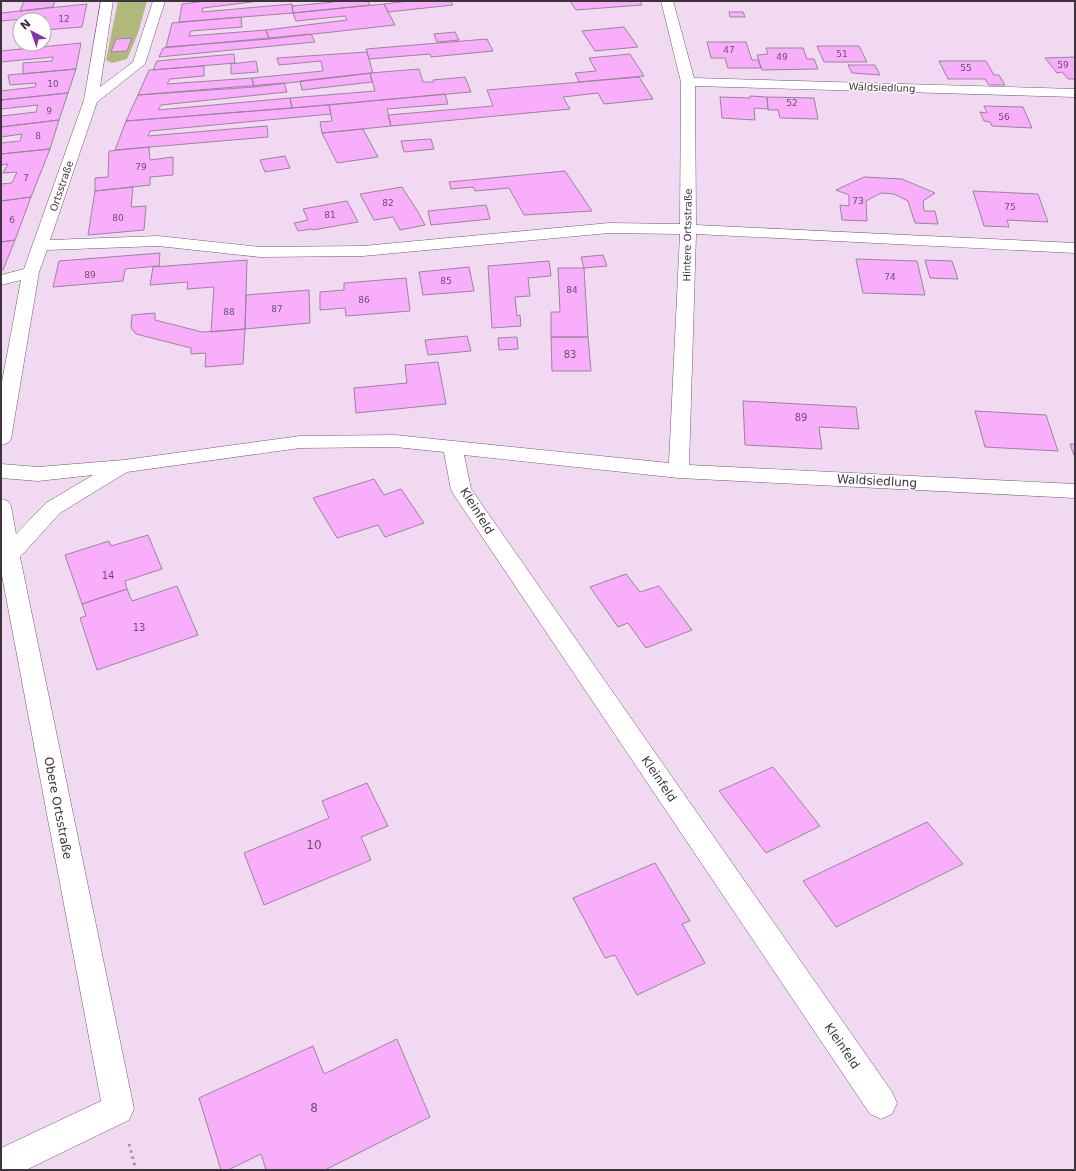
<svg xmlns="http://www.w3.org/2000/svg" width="1076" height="1171" font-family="'DejaVu Sans',sans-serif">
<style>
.green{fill:#b0b97b}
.building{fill:#f8aefa;stroke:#9a859b}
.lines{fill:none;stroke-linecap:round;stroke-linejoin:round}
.street-casing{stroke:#705c70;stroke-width:1}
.path{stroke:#a392a3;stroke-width:3;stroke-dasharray:2.5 4;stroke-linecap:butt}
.street{fill:#fff;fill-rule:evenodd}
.labels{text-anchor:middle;stroke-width:3;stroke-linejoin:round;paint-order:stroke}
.far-number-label{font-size:9px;fill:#6b526c}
.far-street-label{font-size:10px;fill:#3c333c;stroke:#fff}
.number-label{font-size:10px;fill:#6b526c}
.street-label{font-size:12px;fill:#3c333c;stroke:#fff}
.near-number-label{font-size:12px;fill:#6b526c}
</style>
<rect width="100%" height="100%" fill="#f1daf1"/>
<!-- green -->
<path class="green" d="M118 1H147L138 33 127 59 112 63 106 60Z"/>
<!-- building -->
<path class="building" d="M24 1H55L53 7 20 11Z
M206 1H260L203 8 202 12 292 4 293 13 179 22 182 4Z
M333 1H368L370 5 293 13 292 6 334 2Z
M408 1H450L453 5 388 12 384 4Z
M570 1H640L642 5 576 10Z
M87 4 82 27 44 30 45 17 1 21V13Z
M384 4 395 25 269 39 266 30 347 20 345 16 296 21 293 13Z
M729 12H743L745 17H730Z
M241 17 242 27 191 31 189 36 266 30 269 39 166 47 172 23Z
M624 27 638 47 595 51 582 31Z
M455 32 459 40 437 42 434 34Z
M311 34 315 42 159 57 163 48Z
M132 38 127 51 111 52 116 39Z
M487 39 493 51 431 57 430 54 369 59 366 49Z
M707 42H746L752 60H758L761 68H728L725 58H711Z
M81 43 76 69 23 74V63L52 61 53 57 1 62V51Z
M817 46H859L867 62H824Z
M766 48H803L807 59H814L818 69 762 70 757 55 768 54Z
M367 52 373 73 254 87 252 78 323 71 321 61 279 65 277 58Z
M234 54 235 63 153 70 157 61Z
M630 54 644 76 579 82 575 73 596 71 589 58Z
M1075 57V79H1068L1062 72 1057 73 1045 58Z
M256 61 258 72 231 74V64Z
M939 61H986L994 75H999L1005 85H989L985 79H948Z
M848 65H875L880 75 852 73Z
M204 66V76L170 79 167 84 252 78 254 87 138 95 149 70Z
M76 69 68 93 1 100V91L35 87 36 83 10 85 8 75Z
M419 69 423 82H434L433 80 465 77 471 92 292 108 290 98 375 91 370 73Z
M370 73 372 82 302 90 300 81Z
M639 77 653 99 604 104 598 93 563 97 570 109 391 126 388 115 493 106 487 90Z
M284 83 287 92 161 105 158 110 290 98 292 108 126 121 138 95Z
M68 93 59 120 1 127V116L36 112 38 105 1 109V100Z
M445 94 448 104 387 109 391 126 322 133 320 122 332 121 329 105Z
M750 96 767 97 768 109 754 108 755 120 722 118 720 97 750 98Z
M767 97 814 98 818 119 780 118 778 110H768Z
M329 105 331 114 150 131 148 136 267 126 268 137 115 150 126 121Z
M984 106 1023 107 1032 128 992 126 990 122 984 121 980 112 987 113Z
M59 120 50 149 1 154V143L20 141 22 134 1 137V127Z
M363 129 378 157 337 163 322 133Z
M431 139 434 149 404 152 401 141Z
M149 147 150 160 173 157V175L150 177V185L95 191V178L108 177 109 151Z
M50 149 31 197 1 201V184L12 183 17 172 3 173 8 164 1 165V154Z
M285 156 290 168 265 172 260 160Z
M565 171 592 211 524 215 509 188 475 191 473 187 451 189 449 182Z
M864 177 902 179 935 193 923 201 924 211H935L938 224 915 223 908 201 894 194 881 193 866 201 867 221 842 220 840 205 849 206V195L836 190Z
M133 187 131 207 146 206 144 230 88 235 95 191Z
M402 187 418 212 425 225 400 230 393 217 374 220 360 194Z
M973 191 1038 194 1048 222 1007 220 1009 227 984 226Z
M31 197 15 240 1 242V201Z
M347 201 358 222 313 230 312 229 298 231 294 223 308 220 303 209Z
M486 205 490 219 431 225 428 211Z
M15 240 3 270H1V242Z
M160 253 159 266 125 269 123 281 53 287 59 261Z
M603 255 607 266 584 268 581 257Z
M856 259 917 261 925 295 863 293Z
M247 260 245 329 211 332 214 287 187 289 188 282 150 285 153 267Z
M925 260 952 261 958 279 930 278Z
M549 261 551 276 528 278 530 296 515 297 517 316 520 315 521 326 492 328 488 266Z
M469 267 474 291 423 295 419 272Z
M558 268H584L588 337H551V312H560Z
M406 278 410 311 346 316 345 308 320 310V292L344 290V283Z
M309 290 310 323 245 329 246 295Z
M155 313V320L202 332 245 329 243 364 205 367 206 353 191 354V348L136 334 131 328 132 315Z
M467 336 471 351 428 355 425 340Z
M517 337 518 349 499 350 498 338Z
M551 337H588L591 371H552Z
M438 362 446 404 356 413 354 388 407 383 405 365Z
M743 401 856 407 859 429 819 427 822 449 745 445Z
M975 411 1046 415 1058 451 985 447Z
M1070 444H1075V458Z
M374 479 384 495 401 489 424 523 385 537 378 525 337 538 313 498Z
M148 535 162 569 125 581 127 589 82 604 65 555 109 541 111 546Z
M626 574 640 592 659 586 692 630 646 648 628 623 618 627 590 587Z
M177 586 198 635 97 670 80 618 86 616 82 604 127 589 132 601Z
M773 767 820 826 766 853 719 791Z
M367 783 388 826 361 837 371 860 264 905 244 853 329 818 322 801Z
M927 822 963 864 836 927 803 881Z
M655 863 690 921 682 924 705 963 637 995 615 955 605 958 573 898Z
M397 1039 430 1117 325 1170H266L261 1154 228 1170H221L199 1098 313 1046 324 1074Z"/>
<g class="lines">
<defs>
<path id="street" d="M101 1H113L100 87 133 62 153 1H165L145 64 97 102 50 240 158 236 260 247 363 246 609 223 680 224 681 82 661 1H673L694 78 1075 89V97L695 86 696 225 1075 243V253L696 234 689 465 1075 484V498L679 478 464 455 471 489 892 1092 897 1103 892 1114 881 1119 870 1114 454 495 451 490 444 452 395 447 300 448 127 472 60 513 20 557 134 1109 129 1120 26 1170H1V1148L101 1101 1 570V499L8 501 11 506 16 534 46 503 93 475 38 481 1 478V464L38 467 124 460 300 436 395 435 669 463 680 234 609 233 363 256 260 257 158 246 47 250 39 272 11 439 8 443 1 445V387L21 280 1 285V275L24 269 84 100Z"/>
</defs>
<!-- street casing -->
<use href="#street" class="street-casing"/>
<!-- path -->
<path class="path" d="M129 1144 136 1170"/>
<!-- street -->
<use href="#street" class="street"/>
</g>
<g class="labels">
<!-- far-number labels -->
<g class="far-number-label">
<text x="64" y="22">12</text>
<text x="729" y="53">47</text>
<text x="842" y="57">51</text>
<text x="782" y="60">49</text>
<text x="1063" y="68">59</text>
<text x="966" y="71">55</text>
<text x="53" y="87">10</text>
<text x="792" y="106">52</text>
<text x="49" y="114">9</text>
<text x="1004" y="120">56</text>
<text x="38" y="139">8</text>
<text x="141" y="170">79</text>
<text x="26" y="181">7</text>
<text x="858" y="204">73</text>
<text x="388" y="206">82</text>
<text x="1010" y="210">75</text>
<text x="330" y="218">81</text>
<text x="118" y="221">80</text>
<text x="12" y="223">6</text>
<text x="90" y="278">89</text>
<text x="890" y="280">74</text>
<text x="446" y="284">85</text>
<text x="572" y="293">84</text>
<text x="364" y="303">86</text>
<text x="277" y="312">87</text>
<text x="229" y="315">88</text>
</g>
<!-- far-street labels -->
<g class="far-street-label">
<text transform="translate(882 87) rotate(2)" y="4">Waldsiedlung</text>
<text transform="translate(61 186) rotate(-71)" y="4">Ortsstraße</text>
<text transform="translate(687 235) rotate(-89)" y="4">Hintere Ortsstraße</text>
</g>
<!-- number labels -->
<g class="number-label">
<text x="570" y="358">83</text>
<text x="801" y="421">89</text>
<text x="108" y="579">14</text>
<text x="139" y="631">13</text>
</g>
<!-- street labels -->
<g class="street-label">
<text transform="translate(877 481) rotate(3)" y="4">Waldsiedlung</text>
<text transform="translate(477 511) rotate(58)" y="4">Kleinfeld</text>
<text transform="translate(659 779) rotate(56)" y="4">Kleinfeld</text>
<text transform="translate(58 808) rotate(79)" y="4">Obere Ortsstraße</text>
<text transform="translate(842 1046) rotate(56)" y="4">Kleinfeld</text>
</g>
<!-- near-number labels -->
<g class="near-number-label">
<text x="314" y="849">10</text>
<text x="314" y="1112">8</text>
</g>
</g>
<!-- border -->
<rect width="1076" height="1171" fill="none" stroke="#3c333c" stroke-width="4"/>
<!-- north arrow -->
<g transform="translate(32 32) rotate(319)"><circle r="19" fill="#ffffff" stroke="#b1adb1"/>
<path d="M0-3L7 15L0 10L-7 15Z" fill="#8237a8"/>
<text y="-6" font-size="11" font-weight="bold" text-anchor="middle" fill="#3c333c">N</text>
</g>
</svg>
